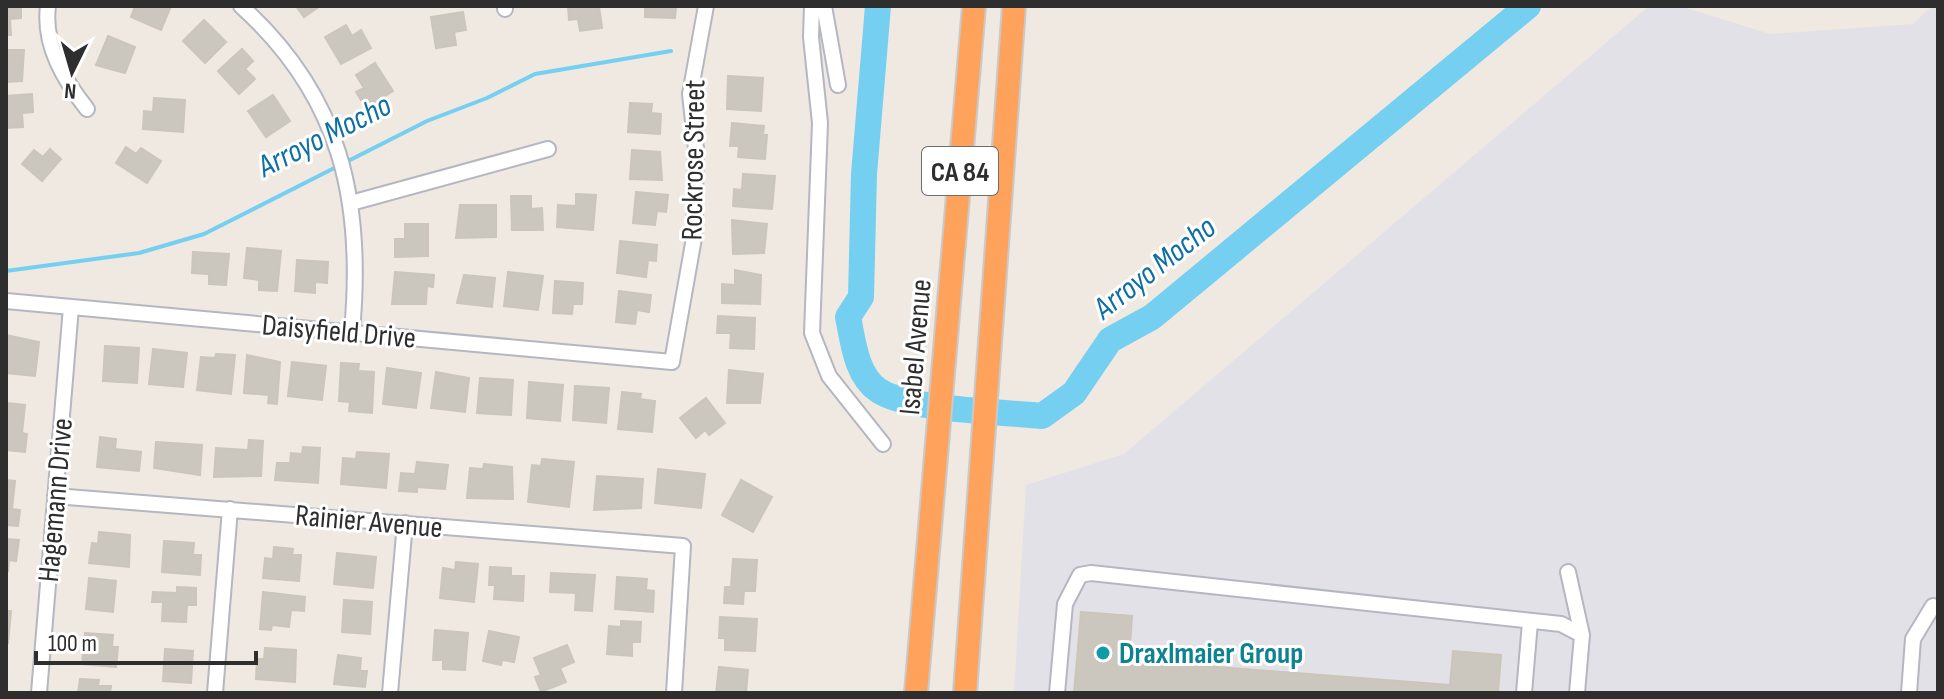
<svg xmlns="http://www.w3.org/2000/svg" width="1944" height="699" font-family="'Sofia Sans Condensed',sans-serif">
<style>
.industrial{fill:#e3e1e8}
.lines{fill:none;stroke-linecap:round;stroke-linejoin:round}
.stream{stroke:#75cff0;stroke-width:4}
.river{stroke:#75cff0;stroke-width:26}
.building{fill:#cbc7bf;stroke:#cbc5ba;stroke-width:2}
.minor-casing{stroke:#b4b7c1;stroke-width:18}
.highway-casing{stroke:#c9c9c9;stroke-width:26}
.minor{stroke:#fff;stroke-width:14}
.highway{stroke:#ffa35c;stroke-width:22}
.culture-dot{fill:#0f9aa8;stroke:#fff;stroke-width:3}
.labels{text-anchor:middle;stroke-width:6;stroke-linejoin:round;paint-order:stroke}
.shield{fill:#fff;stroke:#6d6d6d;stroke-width:2}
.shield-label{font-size:28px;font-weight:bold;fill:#2e2e2e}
.street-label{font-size:30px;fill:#2e2e2e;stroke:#fff}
.culture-label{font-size:30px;font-weight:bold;fill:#0d838f;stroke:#fff;text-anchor:start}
.water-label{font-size:32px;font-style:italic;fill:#0d6fa3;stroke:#fff}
</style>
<rect width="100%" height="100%" fill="#efe9e1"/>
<!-- industrial -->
<path class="industrial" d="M1649 6H1680L1770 34 1913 24 1932 6H1938V693H1014L1026 485 1124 454Z"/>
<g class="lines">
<!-- stream -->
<path class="stream" d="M871 6 878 8
M6 271 139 253 204 234 427 121 487 98 535 74 671 51"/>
<!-- river -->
<path class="river" d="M878 6 864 174 861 297 848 317C853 341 856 375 878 390 905 410 1005 412 1042 416L1074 393 1110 340 1152 317 1528 6"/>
</g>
<!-- building -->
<path class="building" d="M6 6H21V18L10 19 11 35H6Z
M135 6H171L161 30 131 17Z
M296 6H320L304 17Z
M568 6H599L602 28 580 31 578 19 569 20Z
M645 6H676L675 18 645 17Z
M463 12 466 30 454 32 456 45 436 48 431 17Z
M204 20 226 42 205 63 183 41Z
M346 25 352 36 361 30 371 48 341 64 325 37Z
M108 36 135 47 125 73 96 65Z
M242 49 253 61 245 69 255 79 239 94 218 71Z
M6 50H24L22 81 6 82Z
M375 63 393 91 366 108 356 92 364 88 356 75Z
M728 76 763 78 761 111 727 109Z
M32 94 33 112 22 113 23 127 6 128V96Z
M273 95 290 121 266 137 248 111Z
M154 98 185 100 183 132 143 129 144 111 153 112Z
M630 103 652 104 651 113 661 114 660 134 628 132Z
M732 123 764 126 763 135H767L765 159 738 157 739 146H730Z
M126 147 136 154 141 148 161 161 147 183 116 163Z
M50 149 61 159 42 181 22 164 34 150 43 157Z
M632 150 660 152 662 180 630 179Z
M743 174 775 176 772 209 733 206 734 189 742 190Z
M636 192 668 195 666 212 657 211 655 225 633 223Z
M576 194 596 195 593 230 557 227 558 205 576 206Z
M511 196H531V209L542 208 543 230H512Z
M460 205H496V237L456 238Z
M732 220 767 224 764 253 733 254Z
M405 224H428V256L395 257V239H405Z
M620 241 657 245 656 261 648 260 646 277 617 273Z
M247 248 281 251 277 291 259 290V280L244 278Z
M193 252 229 254 226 285 209 284V274L192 273Z
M297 260 328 262 327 283 315 282V293L295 291Z
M735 270 761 275 760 304 722 303V284L735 285Z
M395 272 434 275 433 287 427 286 426 304H392Z
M508 272 543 276 538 310 504 306Z
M464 275 495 278 492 307 457 303Z
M555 281 583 283 582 304H573L572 314 553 313Z
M619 291 651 295 649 312 637 310 635 324 616 322Z
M718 316 755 318 754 349 730 348 731 333H717Z
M6 335 39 342 35 376 6 373Z
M105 346 139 348 137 383 103 381Z
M153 349 187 353 183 387 149 384Z
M216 354 235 355 231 394 197 390 201 357 215 358Z
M247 355 280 362 277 404 268 403 269 395 244 393Z
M292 362 326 366 322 400 288 396Z
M341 363 359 364 358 371 374 372 372 413 349 411 350 402 339 401Z
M387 368 421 373 416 408 383 404Z
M729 370 763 374 760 403H727Z
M436 372 469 378 465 412 431 408Z
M480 378 513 380 511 415 477 413Z
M529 382 563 385 560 421 527 418Z
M575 386 609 388 606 423 573 420Z
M622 392 641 394 640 399 655 401 652 432 618 429Z
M706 398 725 423 709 435 705 430 696 438 680 418Z
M6 403 25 405 22 433 27 434 25 452 6 450Z
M100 437 116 439 115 449 141 452 139 471 97 467Z
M249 440 263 441 261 476 214 477 216 448 248 450Z
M156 442 202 445 200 475 154 468Z
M303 447 320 448 318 483 275 480 277 463H290L291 453 302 454Z
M357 452 389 454 386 488 341 484 343 458 356 459Z
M542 459 574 462 569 507 528 502 532 465 541 466Z
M417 462 448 465 445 489 417 487V492L399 491 401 473 415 474Z
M484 464 512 467 513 499 467 498 470 468 483 469Z
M658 469 705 474 701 508 655 503Z
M597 476 643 479 641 508 594 510Z
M6 480 15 481 12 509 20 510 18 526 6 525Z
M741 480 772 497 753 532 722 515Z
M99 532 130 535 129 567 89 563 92 543 98 544Z
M6 539 19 540 16 561 9 560 8 572Z
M164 541 194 543 193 555H201L200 575 162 572Z
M274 547 293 549 292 555H301L299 581 263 578 265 558 273 559Z
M337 553 376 557 373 588 334 584Z
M733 559 757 560 755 591H744L743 604 724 603 725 587H731Z
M456 562 478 564 474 602 440 598 443 568 455 570Z
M490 567 511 568V576H524L523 601 494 599 495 585H489Z
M551 573 595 575 592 611 575 610 576 593 550 592Z
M617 577 647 579 646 590 654 591 653 612 615 609Z
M89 578 116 581 113 612 86 609Z
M177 587 196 588V605H187L186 622 162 621 163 602H152L153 592 177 593Z
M263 592 305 597 304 611 291 610 289 627 272 625 271 630 260 629Z
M344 600 372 602 370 634 342 632Z
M6 611H11L8 643H6Z
M1081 612 1132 616 1129 660 1450 685 1453 651 1501 655 1498 693H1074Z
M720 617 757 619 755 651 725 650V638H719Z
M621 621 641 622 640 642H632V656L607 654 609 626 621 627Z
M435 630 468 633 465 670 443 669V660H433Z
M489 631 519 637 514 662 502 660 501 665 483 661Z
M85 633 113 635 112 647H118L116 667 82 664Z
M567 645 574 662 560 668 566 682 541 692 535 677 541 675 534 658Z
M265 648 296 650 295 682 256 679 257 659H264Z
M165 649 193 651 191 683 163 681Z
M338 655 361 658 360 671H367L365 687 334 684Z
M719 667 748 670 746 693H716Z
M80 679 99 680 98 686H111L110 693H78Z"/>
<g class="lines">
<defs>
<path id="minor" d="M48 6C43 45 64 80 87 109
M241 6C341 96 364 201 352 331
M505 6V9
M812 6 811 37 820 123 812 333 829 376 883 444
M824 6 838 85
M351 203 548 149
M6 301 672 362 694 238 696 149 690 94 706 6
M55 496 683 546 674 693
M1568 572 1582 635 1577 693
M39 693 71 307
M215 693 230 509
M390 693 405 523
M1057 693 1065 604 1080 575 1091 573 1561 624 1582 635
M1524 693 1530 622
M1909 693 1913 639 1933 606"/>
<path id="highway" d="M916 693 974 6
M965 693 1014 6"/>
</defs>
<!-- minor casing -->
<use href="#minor" class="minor-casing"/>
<!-- highway casing -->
<use href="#highway" class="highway-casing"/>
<!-- minor -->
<use href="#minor" class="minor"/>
<!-- highway -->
<use href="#highway" class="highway"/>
</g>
<!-- markers -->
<circle class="culture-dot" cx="1103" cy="653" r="8"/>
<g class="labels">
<!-- shield labels -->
<rect class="shield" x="922" y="147" width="76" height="48" rx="6"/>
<g class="shield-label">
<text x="960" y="181">CA 84</text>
</g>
<!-- street labels -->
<g class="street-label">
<text transform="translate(693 160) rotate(-89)" y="10">Rockrose Street</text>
<text transform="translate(339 331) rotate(5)" y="10">Daisyfield Drive</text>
<text transform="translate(915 347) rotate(-85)" y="10">Isabel Avenue</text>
<text transform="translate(55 500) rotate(-85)" y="10">Hagemann Drive</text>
<text transform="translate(369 521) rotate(5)" y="10">Rainier Avenue</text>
</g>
<!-- culture labels -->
<g class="culture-label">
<text x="1119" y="663">Draxlmaier Group</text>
</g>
<!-- water labels -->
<g class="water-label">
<text transform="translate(324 135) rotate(-27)" y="11">Arroyo Mocho</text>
<text transform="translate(1154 267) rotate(-38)" y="11">Arroyo Mocho</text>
</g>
</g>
<!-- border -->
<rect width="1944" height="699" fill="none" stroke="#2e2e2e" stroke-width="16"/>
<!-- north arrow -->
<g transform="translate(72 72) rotate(185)" stroke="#ffffff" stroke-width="6" paint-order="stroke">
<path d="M0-6L14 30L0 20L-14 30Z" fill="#2e2e2e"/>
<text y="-12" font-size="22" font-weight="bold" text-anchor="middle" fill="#2e2e2e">N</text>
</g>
<!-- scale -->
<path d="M36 651v12h220v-12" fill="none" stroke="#2e2e2e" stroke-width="4"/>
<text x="48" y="651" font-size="24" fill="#2e2e2e" stroke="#ffffff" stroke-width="6" paint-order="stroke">100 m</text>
</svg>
